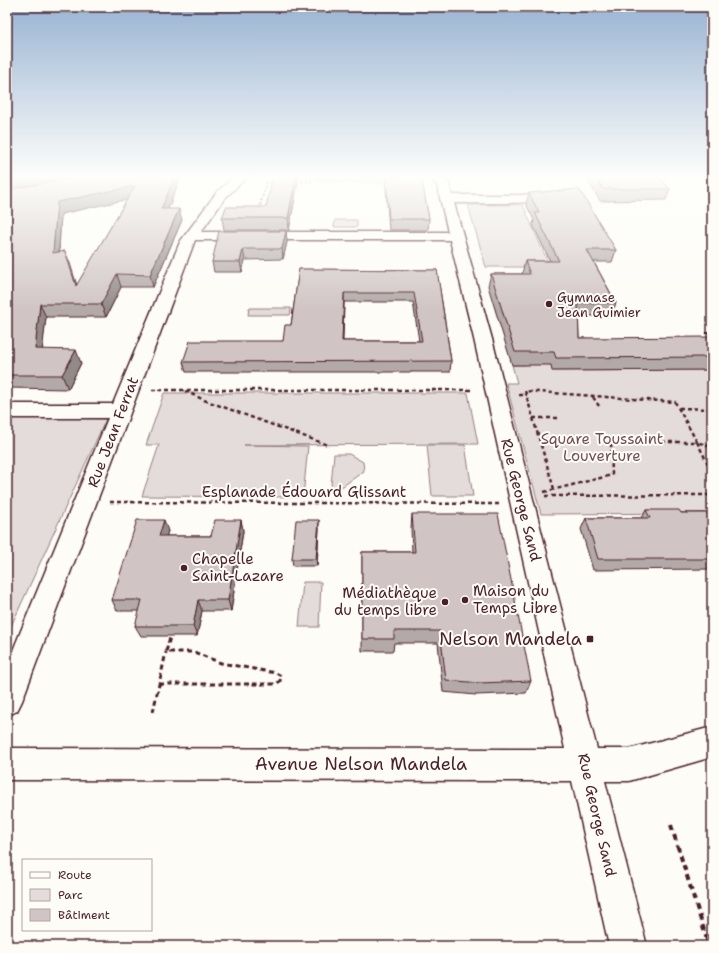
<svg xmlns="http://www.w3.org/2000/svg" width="719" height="953" font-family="'Shantell Sans',sans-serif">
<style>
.green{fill:#e3dcda;stroke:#967e82}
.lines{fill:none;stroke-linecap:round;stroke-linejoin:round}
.minor-casing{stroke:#4a1f2b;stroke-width:3}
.path-far4{stroke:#4a1f2b;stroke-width:1.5;stroke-dasharray:2.5 2;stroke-linecap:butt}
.path-far3{stroke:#4a1f2b;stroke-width:2;stroke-dasharray:3 2.5;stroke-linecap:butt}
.path-far2{stroke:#4a1f2b;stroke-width:2.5;stroke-dasharray:4 3;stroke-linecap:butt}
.path-far1{stroke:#4a1f2b;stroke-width:3;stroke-dasharray:5 3.5;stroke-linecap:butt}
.path{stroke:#4a1f2b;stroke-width:4;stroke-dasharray:6 4.5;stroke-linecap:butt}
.minor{fill:#fdfcf7;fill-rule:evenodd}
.wall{fill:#b3a9a9;stroke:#4a1f2b;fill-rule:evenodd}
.shaded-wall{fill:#928a89;stroke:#4a1f2b}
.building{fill:#d0c5c4;stroke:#4a1f2b;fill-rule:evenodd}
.poi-dot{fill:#4a1f2b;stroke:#fdfcf7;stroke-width:1.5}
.labels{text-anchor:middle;stroke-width:4;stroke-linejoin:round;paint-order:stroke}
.far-poi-label{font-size:13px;fill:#4a1f2b;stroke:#fdfcf7;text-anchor:start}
.street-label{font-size:15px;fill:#4a1f2b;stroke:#fdfcf7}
.park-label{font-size:15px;fill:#704e57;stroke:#fdfcf7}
.poi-label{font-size:15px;fill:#4a1f2b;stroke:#fdfcf7;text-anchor:start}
.near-poi-label{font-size:18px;fill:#4a1f2b;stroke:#fdfcf7;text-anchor:end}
.near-street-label{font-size:18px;fill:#4a1f2b;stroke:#fdfcf7}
</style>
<rect width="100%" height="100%" fill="#fdfcf7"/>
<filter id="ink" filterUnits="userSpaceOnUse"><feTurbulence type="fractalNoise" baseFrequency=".025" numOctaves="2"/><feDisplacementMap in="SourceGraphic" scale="8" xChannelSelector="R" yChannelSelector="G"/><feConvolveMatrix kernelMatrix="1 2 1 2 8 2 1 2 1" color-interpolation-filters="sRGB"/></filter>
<g filter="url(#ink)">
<!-- green -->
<path class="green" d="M356 176H385L390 183 319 182V180H350Z
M468 205H523L550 267H486Z
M335 220H357V227H334Z
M249 308H291L290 315H248Z
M546 351 553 371 712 370V513L541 514 506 383H517L512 365H525Z
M164 393H468L478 444 244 445 308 446 303 497 142 496 159 445H146Z
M7 417 106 419 7 635Z
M427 445H465L473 496H432Z
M334 454H349L363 462 364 471 343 486 335 489 331 485Z
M303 582H321L319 627H299Z"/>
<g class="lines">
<defs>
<path id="minor" d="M235 176H248L225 198 201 232H448L437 185 427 176H441L449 184 452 195H521L558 192 564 196C558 205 470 203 454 203L492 339 597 749H629L712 727V757L629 781H605L647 946H609L572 781 7 780V748L565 749 474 339 450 240H195L22 701 17 711 7 716V665L108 418H7V404H113L180 242 217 192Z"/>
</defs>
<!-- minor casing -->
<use href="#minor" class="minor-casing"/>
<!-- path-far4 -->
<path class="path-far4" d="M335 176 334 178 352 176
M301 179 334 178
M301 182H311V176
M259 210 266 183H274"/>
<!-- path-far3 -->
<path class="path-far3" d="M706 333H712"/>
<!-- path-far2 -->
<path class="path-far2" d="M152 390H473
M185 391 204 400 328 445
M519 395H527
M593 397 599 406
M679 408 712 409
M533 418H559
M554 489 525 391 675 402 697 442 712 447
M544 492 612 475 611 442H697L712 472
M545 496 712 495
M110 502 499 504"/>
<!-- path-far1 -->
<path class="path-far1" d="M159 684H276L280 681 281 676 276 673 221 663 194 652H166L171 633
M153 712 166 652"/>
<!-- path -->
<path class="path" d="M671 825 709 946"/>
<!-- minor -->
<use href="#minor" class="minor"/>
</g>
<!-- wall -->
<path class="wall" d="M7 176H181L168 209 182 220 153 287H121L106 317H46L42 349 81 363 68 389 7 388ZM127 199 77 286 65 251 59 252 61 214Z
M299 176 289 230H224L222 218 266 207Z
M385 176H421L429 219 428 230H389Z
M585 176H658L670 189 666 200 600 201Z
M529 193 616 250 612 262H594L616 303 611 316H578L579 338 712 342V370L552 371 551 365H512L488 286 491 274H522L525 261H550L533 225 534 220 526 204Z
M712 195V206L708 205Z
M286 231 287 242 283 259 245 260 242 272H214L212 262Z
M299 269 437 270 451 361 450 372H186L183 362 283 341 291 325ZM344 302H413L419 341H343Z
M646 510 681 513H712V569L593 570 581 529 586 518H642Z
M412 514 531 681 526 693 476 695 443 692 438 643H394L393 651H362V552H412L411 528Z
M241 520 243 531 231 611H202L197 636H141L135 626 140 611H117L112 600 168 531 166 536H211Z
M319 528 317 566H293L292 559Z"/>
<!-- shaded-wall -->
<path class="shaded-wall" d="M24 176H89L7 191V179Z
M175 176H181L163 221 161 209Z
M296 176H299L289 230 288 218Z
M135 186 138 197 61 214 58 265 53 253 57 202Z
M179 209 182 220 153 287 150 275Z
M286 231 287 242 283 259 282 249Z
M243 249 245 260 242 272 240 262Z
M65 251 70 263 81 299 76 286Z
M117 274 121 287 106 317 101 304Z
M344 293V302L342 351V341Z
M40 304 46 317 41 362 35 349Z
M76 350 81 363 68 389 62 375Z
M164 520 168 531 163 547 159 536Z
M241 520 243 531 231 611 228 600Z
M319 520V528L317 566 316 559Z
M198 600 202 611 197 636 193 626Z"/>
<!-- building -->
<path class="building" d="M7 176H24L7 179Z
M81 176H175L161 209H179L150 275 117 274 101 304H40L35 349 76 350 62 375H7V250L8 247H7V190ZM135 186 76 286 65 251 53 253 57 202Z
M273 176H296L288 218H222L226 207H266Z
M386 176H421L429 219H389Z
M595 176H658L670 189H603Z
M579 189 616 250H587L616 303H578L579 338 709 337 712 342V357L556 358 554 352H515L491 274H530L525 261H559L535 213H539L529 193Z
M219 231H286L282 249H243L240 262H212Z
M299 269 437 270 451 361 183 362 190 341H283L285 325H291ZM344 293H414L422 341H342Z
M646 510H679L681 513H712V559H598L586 518H650Z
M412 514H498L531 681 480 683 446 680 440 631H394V639H362V552H415Z
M137 520H164L159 536H211L215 520H241L228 600H198L193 626H135L142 600H112Z
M296 520H319L316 559H292Z"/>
</g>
<!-- sky -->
<linearGradient id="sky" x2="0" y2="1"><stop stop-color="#98b3d2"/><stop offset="0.57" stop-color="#fefefb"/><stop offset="1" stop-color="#fefefb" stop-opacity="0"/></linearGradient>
<rect width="719" height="310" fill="url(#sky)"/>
<!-- markers -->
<g class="poi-dot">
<circle cx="549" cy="304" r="4"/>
<circle cx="184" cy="568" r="4"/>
<circle cx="465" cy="600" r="4"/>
<circle cx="445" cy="602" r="4"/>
<rect x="586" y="635" width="8" height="8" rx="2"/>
</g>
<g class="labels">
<!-- far-poi labels -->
<g class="far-poi-label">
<text x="557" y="302">Gymnase<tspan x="557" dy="15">Jean Guimier</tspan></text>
</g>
<!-- street labels -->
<g class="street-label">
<text transform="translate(113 432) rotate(-69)" y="5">Rue Jean Ferrat</text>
<text x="304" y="497">Esplanade Édouard Glissant</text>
<text transform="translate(521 500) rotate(76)" y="5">Rue George Sand</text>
<text transform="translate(597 815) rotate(77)" y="5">Rue George Sand</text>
</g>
<!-- park labels -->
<g class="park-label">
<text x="602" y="444">Square Toussaint<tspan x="602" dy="17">Louverture</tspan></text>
</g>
<!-- poi labels -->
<g class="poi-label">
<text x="192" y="564">Chapelle<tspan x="192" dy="17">Saint-Lazare</tspan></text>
<text x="473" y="596">Maison du<tspan x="473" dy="17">Temps Libre</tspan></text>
<text x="437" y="598" text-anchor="end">Médiathèque<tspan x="437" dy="17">du temps libre</tspan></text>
</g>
<!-- near-poi labels -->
<g class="near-poi-label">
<text x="582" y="645">Nelson Mandela</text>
</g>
<!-- near-street labels -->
<g class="near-street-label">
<text x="361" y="770">Avenue Nelson Mandela</text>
</g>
</g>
<!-- margin -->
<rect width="719" height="953" fill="none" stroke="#fdfcf7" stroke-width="24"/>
<rect x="12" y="12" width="695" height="929" fill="none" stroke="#4a1f2b" stroke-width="1.5" filter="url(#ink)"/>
<!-- legend -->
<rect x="22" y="859" width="130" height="72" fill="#fdfcf7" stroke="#b5a4a5"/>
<rect x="30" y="872" width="20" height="6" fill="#fdfcf7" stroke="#b5a4a5"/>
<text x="58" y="879" font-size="12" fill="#4a1f2b">Route</text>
<rect x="30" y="889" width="20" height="12" fill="#e3dcda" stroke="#b5a4a5"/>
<text x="58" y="899" font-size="12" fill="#4a1f2b">Parc</text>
<rect x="30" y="909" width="20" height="12" fill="#d0c5c4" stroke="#b5a4a5"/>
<text x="58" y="919" font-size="12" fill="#4a1f2b">Bâtiment</text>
</svg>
